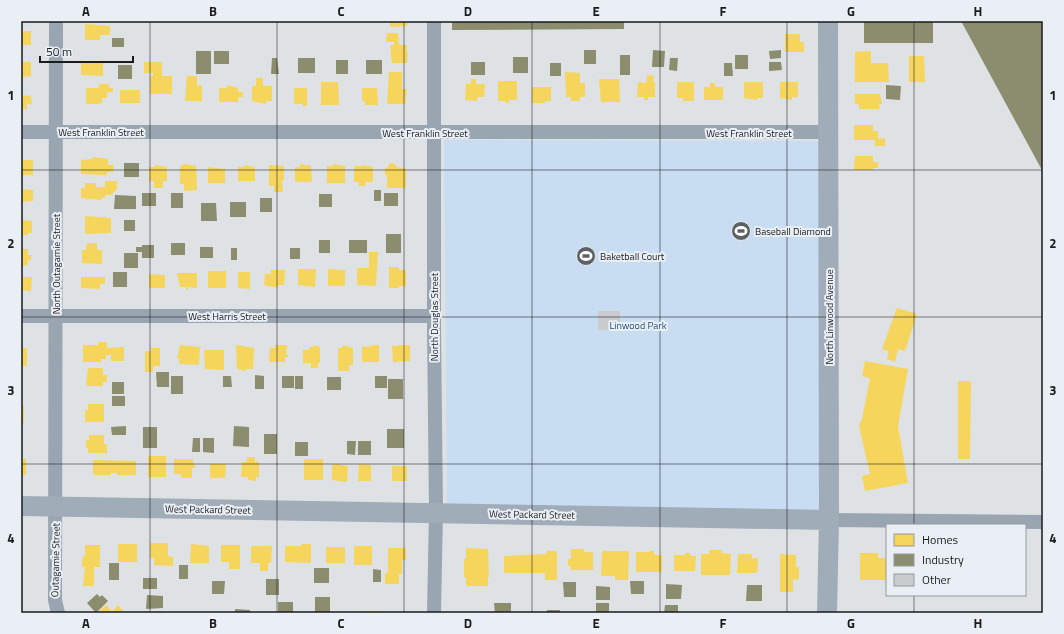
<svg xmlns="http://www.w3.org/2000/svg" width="1064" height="634" font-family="'Titillium Web',sans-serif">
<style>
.green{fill:#c8dcf2}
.homes{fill:#f6d55c}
.industry{fill:#8c8c6e}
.building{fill:#c9cbcd}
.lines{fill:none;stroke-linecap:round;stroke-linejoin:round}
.street{stroke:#99a5b1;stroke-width:14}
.secondary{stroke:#a0acb7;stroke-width:20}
.grid{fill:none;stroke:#191b1d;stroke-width:1;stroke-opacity:0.55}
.labels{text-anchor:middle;stroke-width:4;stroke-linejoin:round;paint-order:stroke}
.street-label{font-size:10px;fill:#191b1d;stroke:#eaeff5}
.poi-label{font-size:10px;fill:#191b1d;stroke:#eaeff5;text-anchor:start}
.park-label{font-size:10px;fill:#1f4e7d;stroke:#eaeff5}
.neatline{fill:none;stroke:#191b1d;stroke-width:1.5}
.grid-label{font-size:13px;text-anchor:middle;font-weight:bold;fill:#191b1d}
</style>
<rect width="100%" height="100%" fill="#dfe2e5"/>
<!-- green -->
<path class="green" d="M444 140 822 141V512L447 505Z"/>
<!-- homes -->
<path class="homes" d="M390 21H407V26L390 27Z
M85 24 110 26V35H100V40H85Z
M21 31H31V45H21Z
M387 33H398L399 45H407V53H408L407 63H392L390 45H394V42H386Z
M785 34H800V42H804V52H785Z
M871 51V63H888L889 82H855V52Z
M909 56H924L925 82H909Z
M86 61H103V76L81 75V62Z
M21 62H31V76L21 77Z
M144 62H162V76H172V94H150V76H153V73H144Z
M389 72H402V89H407L405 104H387Z
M565 72 580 73V83H585V97H580V101H571V97H566Z
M647 75 654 76 653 82H655V97H648V100H644V97H637L638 82 646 83Z
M187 76H197V86L202 85V101H185Z
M256 78H263V86H272V101H266V104L252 101V86H256Z
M471 79H476V84H485L484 97H477V101L465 100 466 84H471Z
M599 79H619L620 102H601Z
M498 81H517V100H509V103H506V101H498Z
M321 82H338L339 105H321Z
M677 82H694V101H683V98H677Z
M744 82H763V98H757V100L744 98Z
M780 82H798V97H792V100L780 98Z
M710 83H715V87H723V100H704V87H710Z
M99 84H109V88H113V92H107V98H102V103H99V104H86V88H99Z
M227 85 238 88V92H243V97H238V102H219V88H227Z
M532 87H551V101H545V103H532Z
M294 88H307V106H303V104H294Z
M362 88H377L378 105H365V101H362Z
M120 90H140V103H120Z
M855 94H880L882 104H879L880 109H859V104H855Z
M21 95 31 96 32 104H27V109H23V111H21Z
M854 125H873V131H878V139L885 138V146H875V140H854Z
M855 156H873V162H878V168H873V170H854Z
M93 157 108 159V165H114L113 172H107V175L81 174V160L93 159Z
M21 160H33V175H21Z
M390 163 395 164 398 169 399 167 406 169V188H387V175H385V168H387Z
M185 164 196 166 197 190 184 191V184H180V166Z
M300 164 311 166 312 182H295V167H300Z
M333 164 345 166V183H327V166H333Z
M155 165 167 167V181H163V188H154V181H149V167H155Z
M244 165 255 167V181H238V167H244Z
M269 165 284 166V180H282L283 192H274V186H269Z
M362 165 373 167V182H365V186H359V182H354V166H362Z
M208 167 225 169V183H208Z
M105 181H117V189L111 195H105V198H101V200L81 198V188H85V183H96V187H105Z
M21 189 33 190V201L21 202Z
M85 216 111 218V233L85 234Z
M21 220 32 221V233H28V235H21Z
M87 243H97V250H102V264L82 263V250H86Z
M21 245H23V249H28V255H31V260H28V265L21 266Z
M369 252H378L376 286 357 285V268H369Z
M389 267H399V270H406V286H399V288H389Z
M298 269H316L315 287 298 285Z
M328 269 345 270V286H328Z
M271 270H285L284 285H278V288L264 285 265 274H271Z
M208 271H226V288H208Z
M238 272H250V289L238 288Z
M177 273H197V288L188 287V290L186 289V287H180Z
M149 274 165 275V288H149Z
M21 277H32L31 291 21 290Z
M81 277H105V284H100V289L81 288Z
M897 308 917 314 905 351 898 349 895 362 887 359 889 351 882 349Z
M98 342H107V348L124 347V361H111V355H106V359H101V362H83V345H98Z
M180 345 200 347 199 365 179 364 180 359H177Z
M236 345 254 348 253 369H246V371L237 369Z
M275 345H287L286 355H288V357H285V362H269L270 348H275Z
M313 345 320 347V363H318V368H311V363H303V350H309V347H313Z
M342 345 353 348V365H349V371H338V348H342Z
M371 345H379V362H362V347L372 346Z
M398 345H410V361L393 362 392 346H398Z
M21 348H27V366H21Z
M151 348H160V366H153V372H145V351H151Z
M204 350H224V370L205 369Z
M865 361 908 369 898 426 908 483 865 491 862 476 870 474 859 426 862 419 870 378 862 376Z
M88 368H103V375H107V382H103V386H88L86 384Z
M958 381H971L970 459H958Z
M88 404H104V422H85V410H88Z
M21 406H24V423H21Z
M89 435H104V444H107V453H88V448H86V440H89Z
M148 456H166V477H148Z
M247 457H255V462H259V477H256V481L248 480V477H241L242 462H247Z
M21 459H26V475H21Z
M174 459H193V464L195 465V468H192V478H181V474H174Z
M304 459H323V480H304Z
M93 460 136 461V475H117V473H111V475H93Z
M210 464H226L225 478H210Z
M337 464 348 466 347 482 332 480V465Z
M359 464 371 465V481H358Z
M392 466H407V481H392Z
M150 543H168V556L173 557V566L154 565V558H150Z
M118 544H137V562H118Z
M191 544 209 546V563H190Z
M301 544H311V563L285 562V546H301Z
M85 545H100V567H94V586H83L85 567H82V559L85 555Z
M221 545H240V569H229V562H221Z
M251 546H272L271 563H268V571H260V563H251Z
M354 546H372V565H354Z
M326 547H345V563H326Z
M388 548H406V560H402V574H399V584H385V573H388Z
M466 548 488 549 489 577H488V586H466V577H464V559H466Z
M571 549H584V552H593V570H571V566H568V559H571Z
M709 550H722V553L731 554 730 575H701V554H709Z
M546 551H557V580H545V573H504V556L546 554Z
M602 551H629L628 580H615V576H601Z
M649 551H654V555H662V572H636V552H649Z
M685 553H690V556H696L695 571H674V555H685Z
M860 553H878V558H887V580H860Z
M738 554H752V558H758L757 573H737Z
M780 554 796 555V567H799V580L793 579V592H780Z
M106 605 112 611 118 605 125 613H97Z
M363 611H380V613H363Z"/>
<!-- industry -->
<path class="industry" d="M452 21H624V29L452 30Z
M864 21H933V43H864Z
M961 21H1043V172Z
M112 38H124V47H112Z
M584 50H596V64H584Z
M653 50 665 51 664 67H652Z
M781 50V58L770 59 769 51Z
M196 51H211V74H196Z
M214 51H229V64H214Z
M620 55H630V75H620Z
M735 55H748V69H735Z
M513 57H528V73H513Z
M272 58H277L279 74H271Z
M298 58H315V73H298Z
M670 58H678L677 71 669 70Z
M336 60H348V74H336Z
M366 60H382V74H366Z
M471 62H485V75H471Z
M769 62H781L782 70 769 71Z
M550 63H561V76H550Z
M724 63H732L733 76H724Z
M118 65H132V79H118Z
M886 85 901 86 900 100 886 99Z
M124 163H139V177H124Z
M374 190H381V201H374Z
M142 193H156V206H142Z
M171 193H183V208H171Z
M384 193H398V206H384Z
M319 194H332V207H319Z
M115 195 136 196V209H114Z
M260 198H272V212H260Z
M230 202H246V217H230Z
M201 203H216L217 221H201Z
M124 220H135V231H124Z
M386 234H401V253H386Z
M319 240H330V253H319Z
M349 240H367V253H349Z
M171 243H185V255H171Z
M142 245H154V258H142V252H136V247H142Z
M200 247H213V258H200Z
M231 248H237V260H231Z
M290 248H300V259H290Z
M124 253H138V268H124Z
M113 272H127V287H113Z
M156 372H169V387H157Z
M255 375 264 376V389H255Z
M171 376H183V394H171Z
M223 376H231L232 387H223Z
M282 376H294V388H282Z
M295 376H303V389H295Z
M375 376H387V388H375Z
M327 377H341V390H327Z
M388 379H403V399H388Z
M112 382H124V394H112Z
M112 396H125V406H112Z
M126 426V435H112L111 427Z
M234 426 249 427V447L233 446Z
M143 427H157V448H143Z
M387 429H404V448H387Z
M264 434H277V454H264Z
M193 438H200V452H192Z
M203 438H214V453L203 452Z
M347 441H356L355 455 347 454Z
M358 441H371V455H358Z
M295 442H308V456H295Z
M109 563H119V580H109Z
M179 565H188V579H179Z
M314 568H329V583H314Z
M373 569 381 570V582H373Z
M143 578H157V589H143Z
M266 579H279V595H266Z
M212 581H225L224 594H212Z
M630 581H644V594H631Z
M563 582H576V597H564Z
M666 584 682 585 681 599H666Z
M747 585H762V601H746Z
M596 586 610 587V600H596Z
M97 594 100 597 102 595 108 601 96 613 87 603Z
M147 595 163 596V608L146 609Z
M315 597H330V613H315Z
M278 602H293V613H278Z
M494 603H511V613H495Z
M596 603H609V613H596Z
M665 605H678V613H664Z
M235 609 250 610V613H235Z
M547 610H560V613H547Z"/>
<!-- building -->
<path class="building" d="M598 311H620V330H598Z"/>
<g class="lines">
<!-- street -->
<path class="street" d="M56 21 55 600 58 613
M434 21V327L436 512 434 613
M21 132H828
M21 316H434
M829 520 1043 522"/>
<!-- secondary -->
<path class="secondary" d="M21 506 829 520
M827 613 829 520 828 21"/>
</g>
<!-- grid -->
<path class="grid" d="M150 21V613M277 21V613M404 21V613M532 21V613M660 21V613M787 21V613M914 21V525M21 170H1043M21 317H1043M21 464H1043M914 595V613"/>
<!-- icons -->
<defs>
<symbol id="stadium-disc" viewBox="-11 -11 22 22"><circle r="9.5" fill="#5e6163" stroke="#eaeff5"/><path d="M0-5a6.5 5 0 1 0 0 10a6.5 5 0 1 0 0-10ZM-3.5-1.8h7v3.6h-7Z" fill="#fff"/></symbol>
</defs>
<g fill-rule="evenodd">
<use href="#stadium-disc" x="730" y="220" width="22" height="22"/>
<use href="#stadium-disc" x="575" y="245" width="22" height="22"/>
</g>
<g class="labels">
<!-- street labels -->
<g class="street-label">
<text x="101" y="136">West Franklin Street</text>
<text x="425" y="137">West Franklin Street</text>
<text x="749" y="137">West Franklin Street</text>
<text transform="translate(56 264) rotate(-90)" y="4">North Outagamie Street</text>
<text x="227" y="320">West Harris Street</text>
<text transform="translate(434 317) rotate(-90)" y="4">North Douglas Street</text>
<text transform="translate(829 317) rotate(-90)" y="4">North Linwood Avenue</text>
<text transform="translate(208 509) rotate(1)" y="4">West Packard Street</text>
<text transform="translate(532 514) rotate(1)" y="4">West Packard Street</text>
<text transform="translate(55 560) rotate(-89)" y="4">Outagamie Street</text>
</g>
<!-- poi labels -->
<g class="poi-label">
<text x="755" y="235">Baseball Diamond</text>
<text x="600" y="260">Baketball Court</text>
</g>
<!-- park labels -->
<g class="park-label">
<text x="638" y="329">Linwood Park</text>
</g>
</g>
<!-- border -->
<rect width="1064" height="634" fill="none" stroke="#eaeff5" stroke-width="44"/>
<!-- legend -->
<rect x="886" y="524" width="140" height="72" fill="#eaeff5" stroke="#969a9f"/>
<rect x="894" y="534" width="20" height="12" fill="#f6d55c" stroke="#969a9f"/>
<text x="922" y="544" font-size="12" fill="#191b1d">Homes</text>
<rect x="894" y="554" width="20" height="12" fill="#8c8c6e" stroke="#969a9f"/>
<text x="922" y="564" font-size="12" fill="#191b1d">Industry</text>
<rect x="894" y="574" width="20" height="12" fill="#c9cbcd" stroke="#969a9f"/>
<text x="922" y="584" font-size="12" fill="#191b1d">Other</text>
<!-- scale -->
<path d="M40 56v6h93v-6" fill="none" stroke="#191b1d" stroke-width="2"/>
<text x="46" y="56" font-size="12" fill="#191b1d" stroke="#eaeff5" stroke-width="3" paint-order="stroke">50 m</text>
<rect x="22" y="22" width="1020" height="590" class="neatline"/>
<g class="grid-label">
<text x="86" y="16">A</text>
<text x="213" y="16">B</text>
<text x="341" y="16">C</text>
<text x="468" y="16">D</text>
<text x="596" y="16">E</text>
<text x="723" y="16">F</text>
<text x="851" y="16">G</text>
<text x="978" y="16">H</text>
<text x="11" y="100">1</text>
<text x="1053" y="100">1</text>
<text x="11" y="248">2</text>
<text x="1053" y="248">2</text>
<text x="11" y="395">3</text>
<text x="1053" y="395">3</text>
<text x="11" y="543">4</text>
<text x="1053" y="543">4</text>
<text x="86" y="628">A</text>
<text x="213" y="628">B</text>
<text x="341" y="628">C</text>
<text x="468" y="628">D</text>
<text x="596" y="628">E</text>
<text x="723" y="628">F</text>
<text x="851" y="628">G</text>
<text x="978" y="628">H</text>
</g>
</svg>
